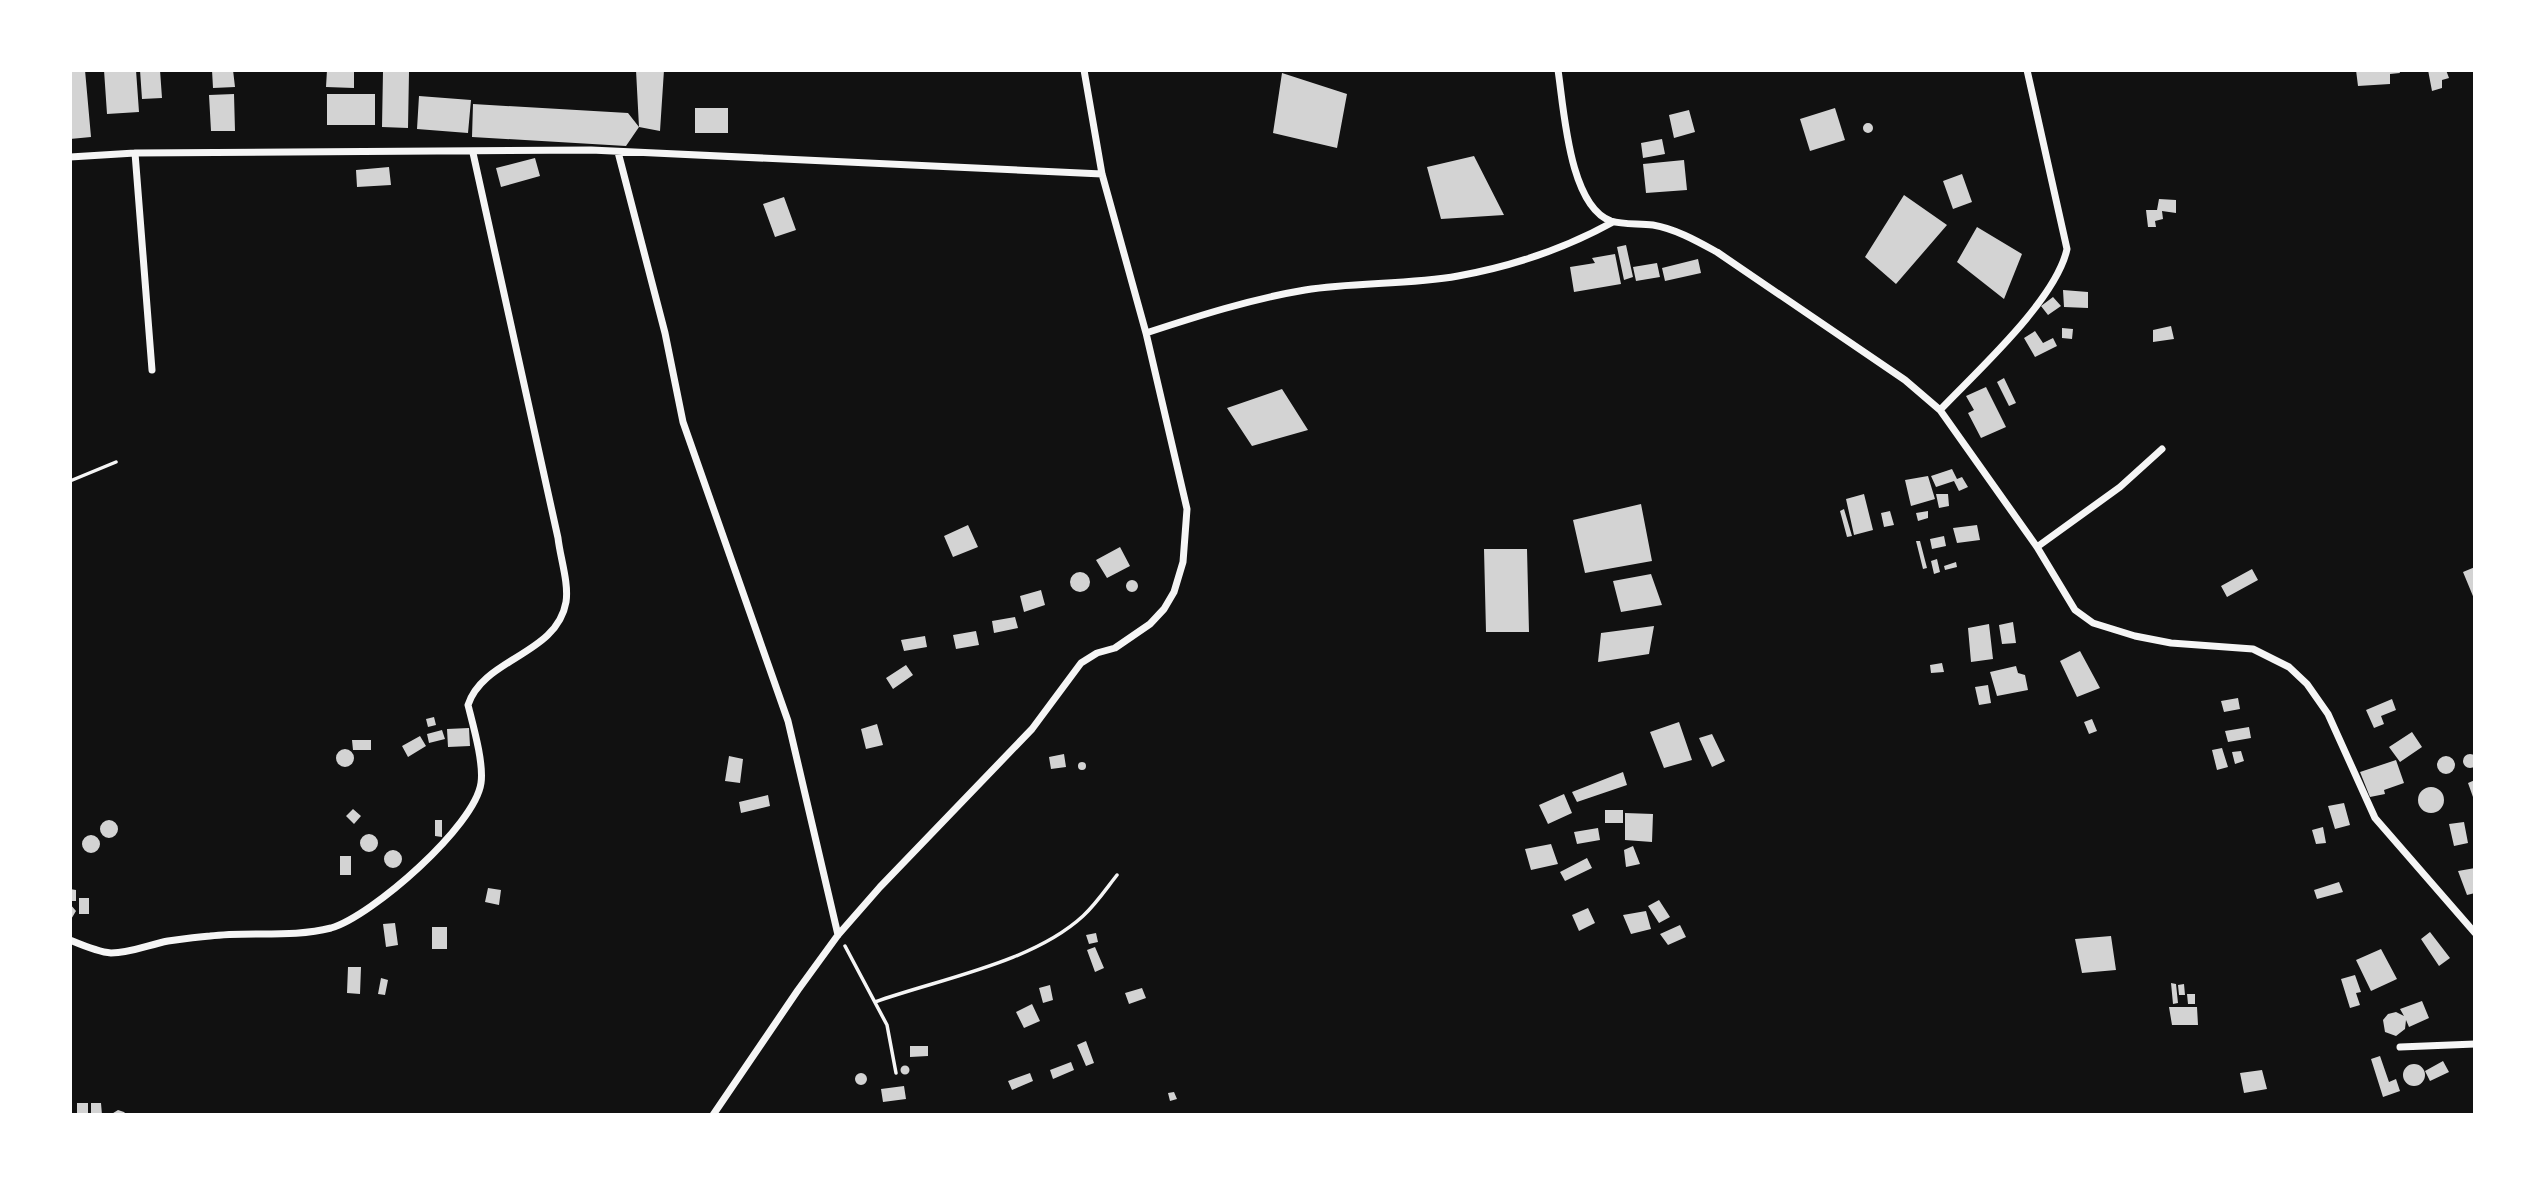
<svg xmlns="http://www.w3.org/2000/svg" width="2545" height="1185" font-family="'Source Sans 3',sans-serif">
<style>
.building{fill:#d3d3d3}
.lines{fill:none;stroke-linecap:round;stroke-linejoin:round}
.path{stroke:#f5f5f5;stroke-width:3.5}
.minor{stroke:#f5f5f5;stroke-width:7}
</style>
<rect width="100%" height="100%" fill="#111"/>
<!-- building -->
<path class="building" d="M70 70H85L91 137 70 139Z
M104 70H136L139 112 107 114Z
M140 70H160L162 98 142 99Z
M212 70H233L235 87 213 88Z
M327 70H354V88L326 87Z
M636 70H664L660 131 639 127Z
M2356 70H2399L2400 73 2390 74V84L2358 86Z
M2428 70H2446L2449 78 2442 80V88L2432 91Z
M383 71 409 72 408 128 382 127Z
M1282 73 1347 94 1337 148 1273 133Z
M234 94 235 131H211L209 95Z
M327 94H375V125H327Z
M419 96 471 100 468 133 417 129Z
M473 104 628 113 639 127 626 146 472 137Z
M695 108H728V133H695Z
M1835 108 1845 140 1810 151 1800 119Z
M1689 110 1695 132 1674 138 1669 115Z
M1863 128a5 5 0 1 1 10 0a5 5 0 1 1-10 0Z
M1662 139 1665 154 1643 158 1641 143Z
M1474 156 1504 215 1441 219 1427 167Z
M535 158 540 176 501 187 496 168Z
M1684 160 1687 190 1646 193 1643 164Z
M389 167 391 185 357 187 356 170Z
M1962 174 1972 202 1953 209 1943 181Z
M1904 195 1947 225 1896 284 1865 257Z
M784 197 796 230 775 237 763 204Z
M2159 199 2176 200V213L2162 211 2163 219 2155 221 2156 227H2148L2146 210H2157Z
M1977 227 2022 254 2004 299 1957 262Z
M1626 245 1633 277 1624 280 1617 247Z
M1615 254 1621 284 1574 292 1570 267 1595 263 1592 258Z
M1698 259 1701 273 1665 281 1662 268Z
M1657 263 1660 277 1636 281 1633 267Z
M2063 290 2088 292V308L2064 307Z
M2053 297 2061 306 2048 315 2041 306Z
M2171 326 2174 339 2153 342V330Z
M2062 328 2073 329 2072 339 2062 338Z
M2035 331 2043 343 2053 338 2057 346 2035 357 2024 338Z
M2004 378 2016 403 2009 406 1997 382Z
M1986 387 2006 427 1981 438 1968 413 1974 410 1966 396Z
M1282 389 1308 430 1252 446 1227 408Z
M1952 469 1957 479 1962 477 1968 487 1959 491 1954 481 1936 487 1931 476Z
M1928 476 1935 499 1911 506 1905 480Z
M1864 494 1873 530 1854 535 1846 499Z
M1936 494H1948L1949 506 1939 508Z
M1641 504 1652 561 1585 573 1573 520Z
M1844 509 1852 536 1847 537 1840 511Z
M1890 511 1894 525 1884 527 1881 513Z
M1928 511V518L1918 521 1916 513Z
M968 525 978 547 953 557 944 536Z
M1977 525 1980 540 1957 543 1953 528Z
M1944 536 1946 546 1932 549 1930 539Z
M1916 541H1920L1927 568 1923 569Z
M1120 547 1130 566 1107 578 1096 560Z
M1484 549H1527L1529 632H1486Z
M1937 559 1940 572 1934 574 1931 561Z
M1956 562 1957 567 1945 570 1944 566Z
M2475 567V601L2463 572Z
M2252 569 2258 580 2227 597 2221 586Z
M1070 582a10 10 0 1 1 20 0a10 10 0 1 1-20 0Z
M1651 574 1662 605 1621 612 1613 581Z
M1126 586a6 6 0 1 1 12 0a6 6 0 1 1-12 0Z
M1041 590 1045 605 1024 612 1020 596Z
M1015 617 1018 628 994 633 992 621Z
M2013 622 2016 643 2002 644 1999 625Z
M1989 624 1993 659 1971 662 1968 628Z
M1654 626 1649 654 1598 662 1601 633Z
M976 631 979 645 956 649 953 635Z
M925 636 927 647 904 651 901 640Z
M2080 651 2100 688 2077 697 2060 661Z
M1942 663 1944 672 1931 673 1930 665Z
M906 665 913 675 893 689 886 678Z
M2016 666 2018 673 2025 675 2028 690 1997 696 1990 672Z
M1988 685 1991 703 1979 705 1975 687Z
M2238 698 2240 709 2224 712 2221 701Z
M2392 699 2396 710 2381 716 2384 724 2374 728 2366 710Z
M434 717 436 725 428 727 426 719Z
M2092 719 2097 731 2089 734 2084 722Z
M1679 722 1692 760 1664 768 1650 732Z
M877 724 883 745 866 749 861 729Z
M2249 727 2251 738 2228 742 2225 731Z
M469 728 470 746 448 747 447 729Z
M442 730 445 739 429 743 427 734Z
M2412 732 2422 747 2400 762 2389 747Z
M1712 734 1725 761 1712 767 1699 738Z
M420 736 426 746 408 757 402 746Z
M352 740H371V750H353Z
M2222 748 2228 767 2217 770 2212 750Z
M336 758a9 9 0 1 1 18 0a9 9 0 1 1-18 0Z
M2241 751 2244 761 2235 764 2232 752Z
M1064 754 1066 767 1051 769 1049 757Z
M2463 761a7 7 0 1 1 14 0a7 7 0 1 1-14 0Z
M729 756 743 759 740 783 725 781Z
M2437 765a9 9 0 1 1 18 0a9 9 0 1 1-18 0Z
M2396 760 2404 783 2384 790 2385 794 2370 797 2360 772Z
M1078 766a4 4 0 1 1 8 0a4 4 0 1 1-8 0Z
M1623 772 1627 785 1577 802 1572 792Z
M2475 780V796L2473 797 2468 783Z
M2418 800a13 13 0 1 1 26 0a13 13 0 1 1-26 0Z
M1564 794 1572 813 1548 824 1539 805Z
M768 795 770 806 741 813 739 802Z
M2344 803 2350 825 2335 829 2328 806Z
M353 809 361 816 354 824 346 816Z
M1605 810H1623V823H1605Z
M1625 813 1653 814 1652 842 1625 840Z
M435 820H442V837L435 836Z
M100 829a9 9 0 1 1 18 0a9 9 0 1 1-18 0Z
M2464 822 2468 843 2454 846 2449 824Z
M2323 827 2326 843 2316 844 2312 830Z
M1598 828 1600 840 1577 844 1574 832Z
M360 843a9 9 0 1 1 18 0a9 9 0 1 1-18 0Z
M82 844a9 9 0 1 1 18 0a9 9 0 1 1-18 0Z
M1551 844 1558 864 1531 870 1525 849Z
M1633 846 1640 864 1626 867 1624 850Z
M384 859a9 9 0 1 1 18 0a9 9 0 1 1-18 0Z
M340 856H351V875H340Z
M1587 858 1592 868 1565 881 1560 872Z
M2475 868V893L2467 895 2458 871Z
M2339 882 2343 892 2317 899 2314 890Z
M488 888 501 890 499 905 485 902Z
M70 889 76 890V901H70Z
M79 898H89V914H79Z
M1659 900 1670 917 1659 923 1648 906Z
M70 904 76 911 70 921Z
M1588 908 1595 923 1579 931 1572 915Z
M1646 911 1651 929 1631 934 1623 915Z
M395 923 398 945 386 947 383 924Z
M1680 925 1686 937 1668 945 1660 934Z
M432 927H447V949H432Z
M2430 932 2450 958 2439 966 2421 939Z
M1096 933 1098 942 1089 944 1086 935Z
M2111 936 2116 970 2082 973 2075 939Z
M1095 947 1104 968 1095 972 1087 950Z
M2381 949 2397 979 2371 991 2356 960Z
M348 967H361L360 994 347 993Z
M2355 975 2361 992 2356 993 2360 1005 2350 1008 2341 979Z
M381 978 388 980 385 995 378 994Z
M2171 983 2176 984 2178 1003 2173 1004Z
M2184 984 2185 995H2179L2178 985Z
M1050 985 1053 1000 1043 1003 1039 988Z
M1142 988 1146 998 1129 1004 1125 993Z
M2187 994H2195V1004H2188Z
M2422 1001 2429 1018 2409 1027 2406 1020 2405 1029 2396 1036 2385 1032 2383 1020 2388 1014 2396 1012 2404 1016 2400 1009Z
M1032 1004 1040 1021 1024 1028 1016 1012Z
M2169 1007H2197L2198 1025H2172Z
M1086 1041 1094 1063 1086 1066 1077 1045Z
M910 1046H928V1056L910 1057Z
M2380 1056 2389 1082 2396 1079 2400 1091 2383 1097 2371 1059Z
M2443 1061 2449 1072 2430 1081 2425 1071Z
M1071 1062 1074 1070 1053 1079 1050 1070Z
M2403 1075a11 11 0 1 1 22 0a11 11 0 1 1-22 0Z
M900.5 1070a4.5 4.5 0 1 1 9 0a4.5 4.5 0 1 1-9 0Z
M2262 1070 2267 1089 2244 1093 2240 1073Z
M855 1079a6 6 0 1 1 12 0a6 6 0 1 1-12 0Z
M1030 1073 1033 1081 1012 1090 1008 1081Z
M904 1086 906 1099 883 1102 881 1089Z
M1174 1092 1177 1099 1170 1101 1168 1093Z
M77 1103H88V1114H77Z
M91 1103H101L102 1115H91Z
M118 1110 124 1112 127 1115H110Z"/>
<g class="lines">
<!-- path -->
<path class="path" d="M70 481 116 462
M845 946 887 1025 896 1073
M875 1002C939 979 1032 963 1083 916 1096 904 1106 889 1117 875"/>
<!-- minor -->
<path class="minor" d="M1558 70C1564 109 1569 206 1611 221 1624 225 1640 223 1653 225 1676 229 1697 241 1717 252L1905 380 1940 410 2037 547 2075 610 2093 623 2135 636 2171 643 2253 649 2289 667 2307 684 2328 714 2375 818 2475 933
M618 152 665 333 683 422 788 721 838 935
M135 153 152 370
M70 157 135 153 591 150 1102 174
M1146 333C1198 316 1251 299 1305 290 1356 282 1408 285 1458 276 1514 266 1564 249 1613 222
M1940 410C1977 371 2056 300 2067 249L2027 70
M2037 547 2120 487 2162 449
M70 940C82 945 98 952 111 953 131 953 148 945 168 941 182 939 196 937 210 936 250 931 292 938 331 928 372 916 475 826 481 783 484 763 473 725 468 705 483 658 557 655 566 602 569 583 560 557 558 538L473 153
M2400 1047 2475 1044
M713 1115 798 990 838 935 880 887 1032 729 1081 663 1097 653 1115 648 1150 624 1164 609 1174 592 1183 562 1187 509 1146 333 1102 174 1084 70"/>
</g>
<!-- border -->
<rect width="2545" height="1185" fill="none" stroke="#ffffff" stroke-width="144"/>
</svg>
